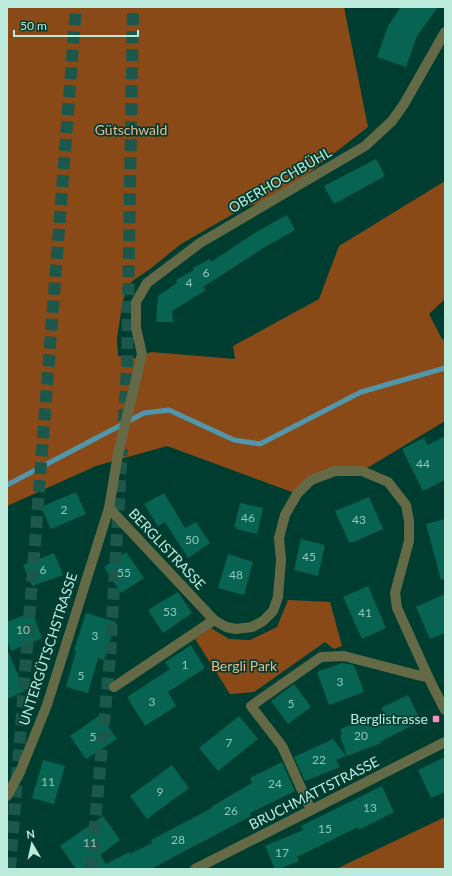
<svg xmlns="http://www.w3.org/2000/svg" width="452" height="876" font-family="Lato,sans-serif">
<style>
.green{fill:#894a18}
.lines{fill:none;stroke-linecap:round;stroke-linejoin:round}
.stream{stroke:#5296ac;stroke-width:5}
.building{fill:#086452}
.highway-tunnel{stroke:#1c574b;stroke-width:12;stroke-dasharray:12 6;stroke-linecap:butt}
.street{stroke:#656a46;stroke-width:10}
.street-bridge{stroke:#656a46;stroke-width:10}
.poi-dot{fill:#fe8ebd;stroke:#003d31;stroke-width:1.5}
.labels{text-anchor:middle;stroke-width:3.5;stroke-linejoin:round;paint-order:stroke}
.number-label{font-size:12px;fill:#8fc9ba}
.park-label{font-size:14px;fill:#f1b48c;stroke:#003d31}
.street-label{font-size:14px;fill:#bcebdc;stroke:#003d31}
.poi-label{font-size:14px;fill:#bcebdc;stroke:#003d31;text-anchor:end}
</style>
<rect width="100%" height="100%" fill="#003d31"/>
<!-- green -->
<path class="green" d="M7 7H344L368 127 274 200 247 206 181 244 150 269 131 282 123 300 117 338 118 356 135 358 151 352 235 359 233 346 319 299 339 246 445 181V299L429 314 442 339H445V421L362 471H335L297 494 167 446 96 466 7 506Z
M288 600 330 602 342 646 334 649 325 642 254 692 230 694 195 639 211 628 229 639 250 640 277 627Z
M445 817V869H336Z"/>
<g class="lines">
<!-- stream -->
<path class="stream" d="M7 485 144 413 169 410 234 440 260 444 361 392 445 368"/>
</g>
<!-- building -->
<path class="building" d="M401 7H438L417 36 406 67 377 57 388 26Z
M376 159 385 176 334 204 324 186Z
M287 215 295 230 265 247 203 287 206 290 172 311 173 322H156L158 296 177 283 176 280 194 270 193 268 210 259 211 262 258 231Z
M445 436V480L423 491 402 449 424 438 428 445Z
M76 492 86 514 51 529 41 507Z
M164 493 185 528 196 522 210 543 188 558 165 522 158 526 144 504Z
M369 497 383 529 354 542H349L335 511Z
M240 503 263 508 257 534 236 529 237 526 234 528Z
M445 519V579L441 580 426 524Z
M301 539 325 545 318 576 294 570Z
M126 552 144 578 121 593 104 567Z
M54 553 63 575 32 586 23 565Z
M228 554 253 562 244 595 218 588Z
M368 586 386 628 362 639 343 597Z
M178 592 192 613 163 633 148 610Z
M445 594V633L430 639 416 607Z
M32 612 42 638 11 651 7 641V622Z
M86 613 116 622 104 660 98 658 88 693 66 687 76 651 74 650Z
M191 645 205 668 168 692 176 706 145 726 127 697 170 669 165 662Z
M7 649 25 691 7 699Z
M342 663 354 665 364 692 329 705 317 672Z
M294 684 311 707 288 724 271 701Z
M408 695 421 721 380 742 381 743 347 756 340 736 342 735 340 729 384 713 381 708Z
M100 715 117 739 86 759 70 736Z
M239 716 258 739 218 771 199 748Z
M333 739 346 756 336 760 340 767 305 781 294 757Z
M445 757V792L431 798 418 770Z
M43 760 65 766 54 804 32 798Z
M282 762 295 791 250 813 251 816 151 869H76L60 846 103 816 120 840 100 855 106 864 129 852 130 854 152 843 151 840 212 808 211 807 252 783 250 778Z
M172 765 189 788 147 819 130 796Z
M382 786 394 812 359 830 358 827 297 857 299 861 279 869H275L265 846 303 830 301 826Z"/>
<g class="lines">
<!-- highway-tunnel -->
<path class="highway-tunnel" d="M124 421 127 366 133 7
M10 869 76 7
M91 869 110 656 122 449"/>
<!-- street -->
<path class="street" d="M142 354 136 328V302L147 283 200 243 365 146 392 121 404 104 445 32
M109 508 214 620 226 627 236 629 252 627 263 621 273 611 278 597 281 560 279 538 285 515 297 494 311 480 335 471H362L388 482 406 505 409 521V541L395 593 397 608 432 685 445 710
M114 687 214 620
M7 796 20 772 47 705 109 508 118 454
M311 810 282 746 251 706 321 657 344 656 417 675 428 677
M195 869 445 742"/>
<!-- street-bridge -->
<path class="street-bridge" d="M118 454 142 354"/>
</g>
<!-- markers -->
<rect class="poi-dot" x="432" y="715" width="8" height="8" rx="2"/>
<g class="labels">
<!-- number labels -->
<g class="number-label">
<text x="206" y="277">6</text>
<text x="189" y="287">4</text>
<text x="423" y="468">44</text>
<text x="64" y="514">2</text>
<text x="248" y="522">46</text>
<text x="359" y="524">43</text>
<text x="192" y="544">50</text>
<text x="309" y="561">45</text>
<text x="43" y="574">6</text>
<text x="124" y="577">55</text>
<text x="236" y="579">48</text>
<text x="170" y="616">53</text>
<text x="365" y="617">41</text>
<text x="23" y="634">10</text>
<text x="95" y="640">3</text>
<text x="185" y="669">1</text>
<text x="81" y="680">5</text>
<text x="340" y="686">3</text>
<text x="152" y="706">3</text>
<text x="291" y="708">5</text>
<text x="361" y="740">20</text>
<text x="93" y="741">5</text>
<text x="229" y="747">7</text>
<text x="319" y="764">22</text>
<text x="48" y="786">11</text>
<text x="275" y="788">24</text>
<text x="160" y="796">9</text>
<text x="370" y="812">13</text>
<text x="231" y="815">26</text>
<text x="325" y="833">15</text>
<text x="178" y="844">28</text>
<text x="90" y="847">11</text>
<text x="282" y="857">17</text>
</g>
<!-- park labels -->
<g class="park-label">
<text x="131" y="135">Gütschwald</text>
<text x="244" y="671">Bergli Park</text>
</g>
<!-- street labels -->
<g class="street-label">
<text transform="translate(280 180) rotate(-30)" y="5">OBERHOCHBÜHL</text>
<text transform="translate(167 549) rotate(47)" y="5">BERGLISTRASSE</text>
<text transform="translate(48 649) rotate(-72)" y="5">UNTERGÜTSCHSTRASSE</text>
<text transform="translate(314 793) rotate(-27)" y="5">BRUCHMATTSTRASSE</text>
</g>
<!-- poi labels -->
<g class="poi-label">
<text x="428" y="724">Berglistrasse</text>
</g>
</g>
<!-- border -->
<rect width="452" height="876" fill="none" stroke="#bcebdc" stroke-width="16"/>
<!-- north arrow -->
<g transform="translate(32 844) rotate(351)" stroke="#003d31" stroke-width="3" paint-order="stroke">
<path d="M0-3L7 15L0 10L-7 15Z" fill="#bcebdc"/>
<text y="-6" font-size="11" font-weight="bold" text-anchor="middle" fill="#bcebdc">N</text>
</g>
<!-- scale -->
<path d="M14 30v6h124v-6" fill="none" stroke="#bcebdc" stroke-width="2"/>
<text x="20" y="30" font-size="12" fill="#bcebdc" stroke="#003d31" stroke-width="3" paint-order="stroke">50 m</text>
</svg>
